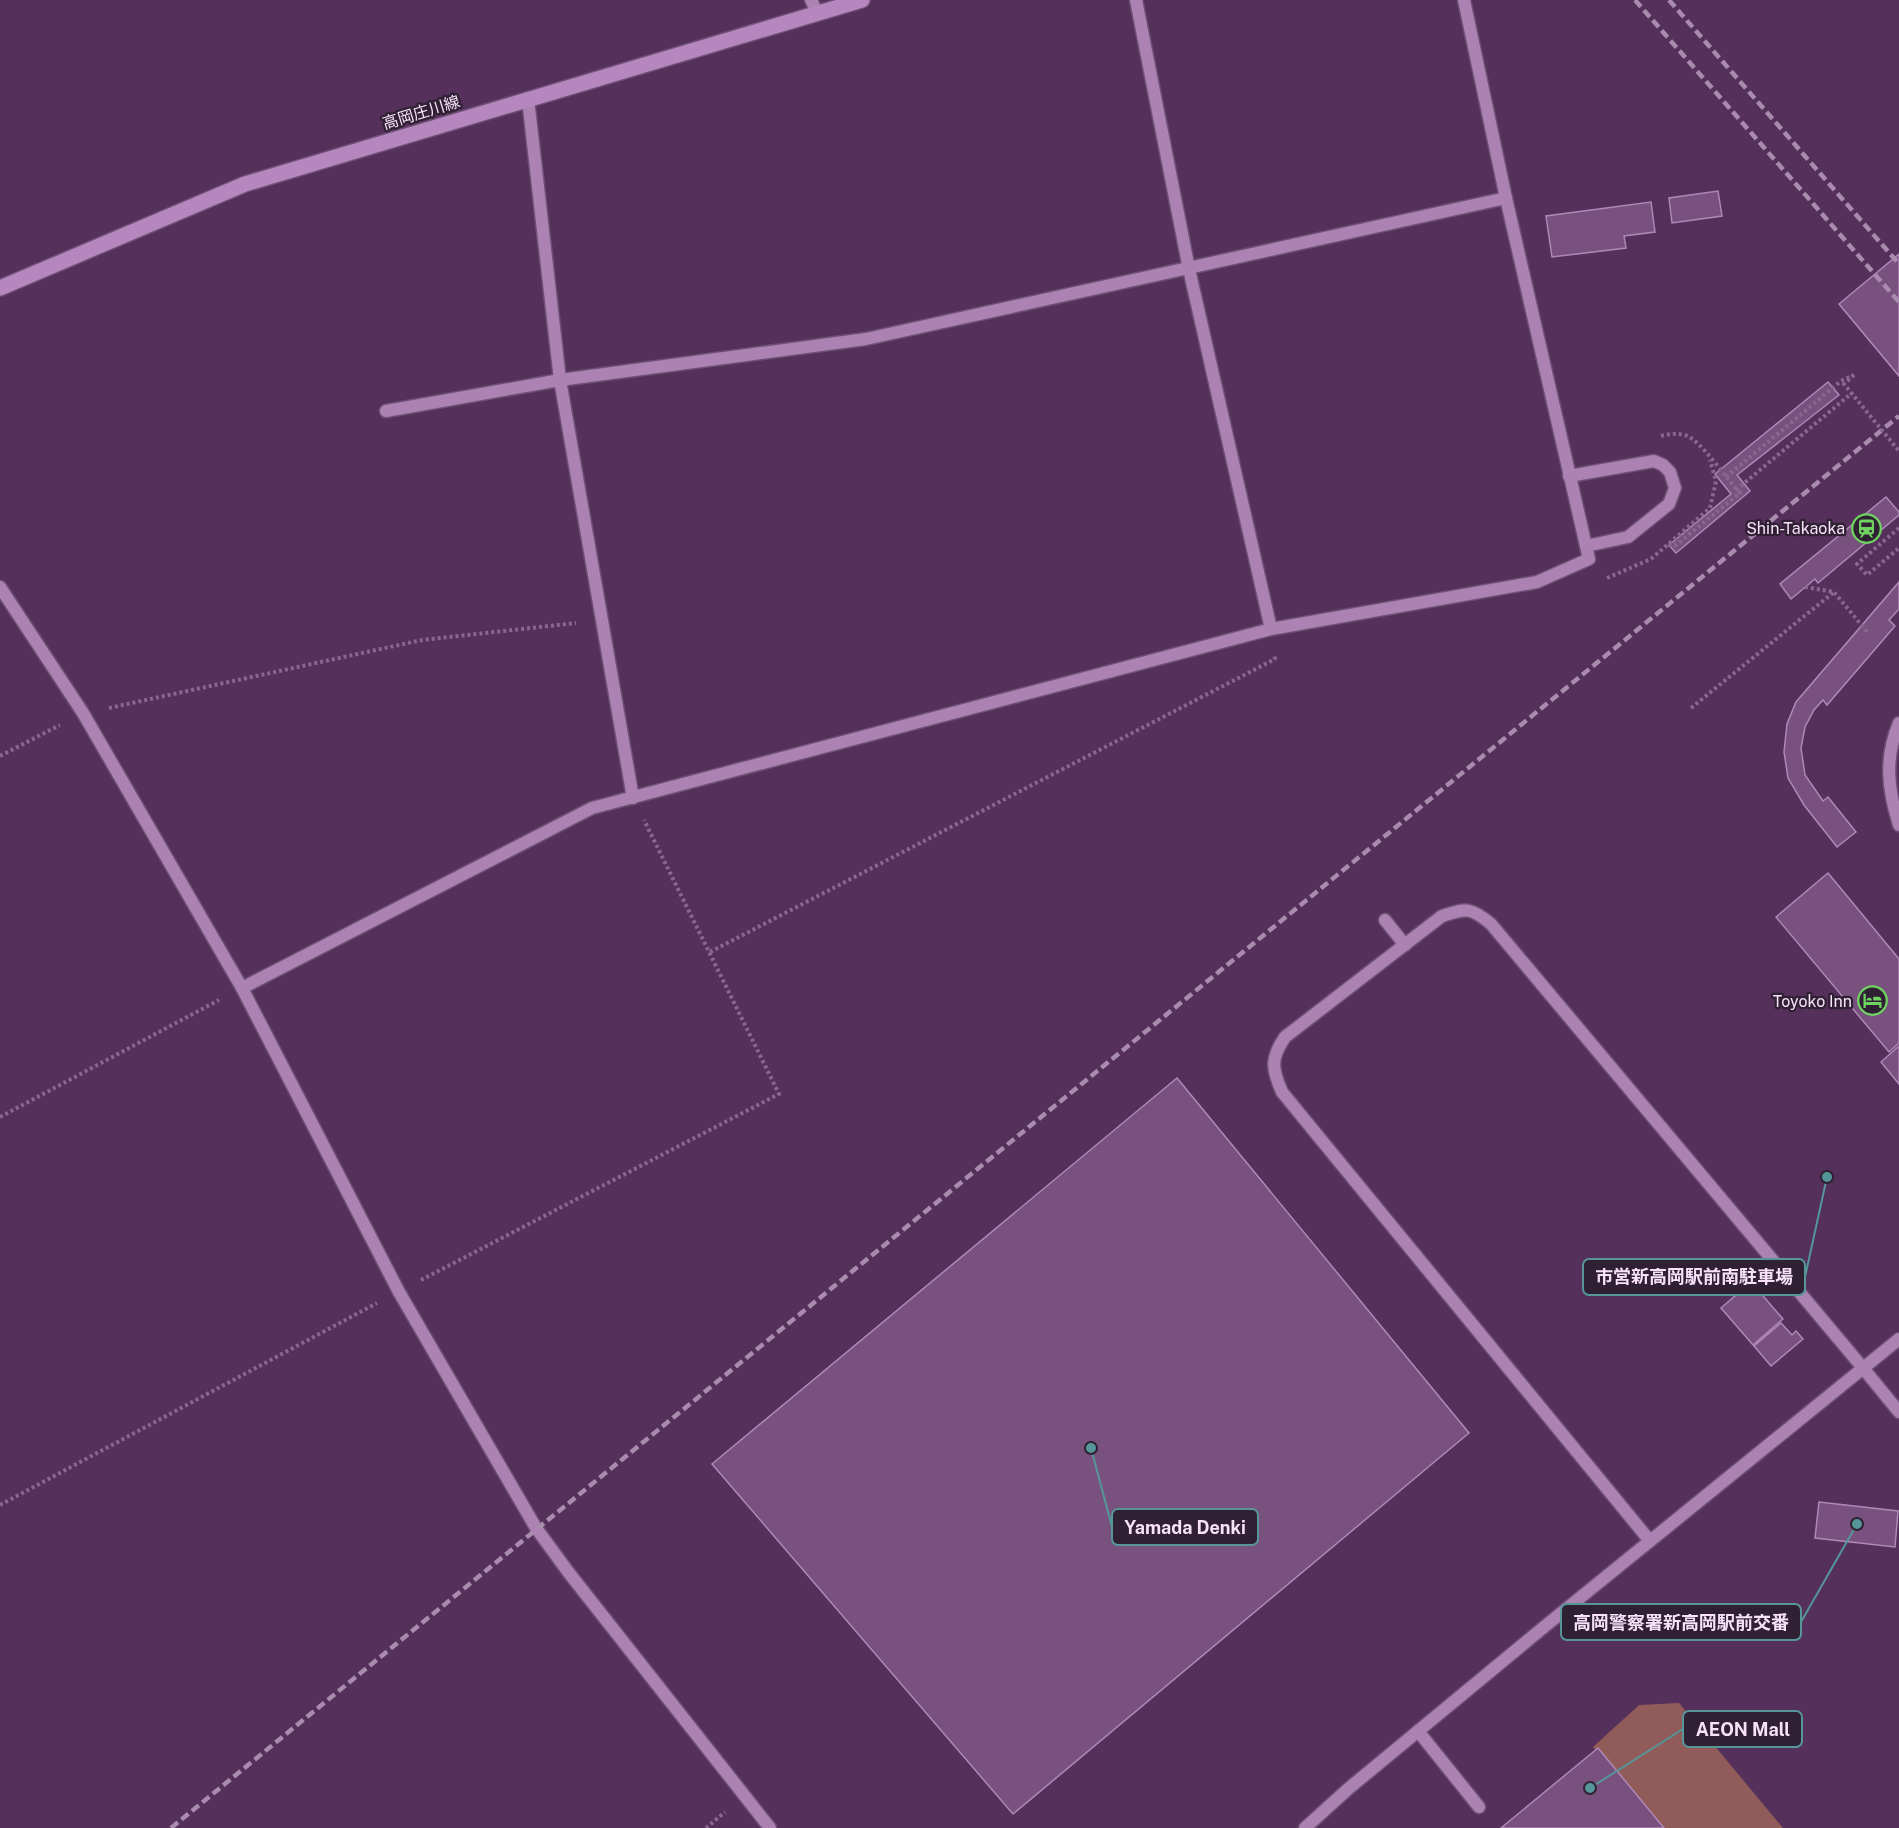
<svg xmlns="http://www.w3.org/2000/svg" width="1899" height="1828" font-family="'Public Sans','Noto Sans JP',sans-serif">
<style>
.green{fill:#915b59}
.building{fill:#78517f;stroke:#b088b8;stroke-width:1.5}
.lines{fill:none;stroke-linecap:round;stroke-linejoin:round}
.service-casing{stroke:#6d4f74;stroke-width:15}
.minor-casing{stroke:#6d4f74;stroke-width:15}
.tertiary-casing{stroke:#6d4f74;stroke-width:15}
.primary-casing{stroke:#6d4f74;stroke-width:18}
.path{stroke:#88688d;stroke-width:4;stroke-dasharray:3 3;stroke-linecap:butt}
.service{stroke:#ab82b2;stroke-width:12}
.minor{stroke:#ab82b2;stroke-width:12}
.tertiary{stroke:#ab82b2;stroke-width:12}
.primary{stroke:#b686bf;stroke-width:15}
.rail{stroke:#a88bad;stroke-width:4.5;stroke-dasharray:9 4.5;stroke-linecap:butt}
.path-bridge{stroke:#88688d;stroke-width:4;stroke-dasharray:3 3;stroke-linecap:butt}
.labels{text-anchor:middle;stroke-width:4.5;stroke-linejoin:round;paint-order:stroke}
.street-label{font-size:16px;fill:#f7e1fb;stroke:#302033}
.poi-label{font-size:16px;fill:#f7e1fb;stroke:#302033;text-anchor:end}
.leader{fill:none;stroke:#559698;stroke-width:2}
.callout-dot{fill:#559698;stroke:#302033;stroke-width:2}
.callout{fill:#302033;stroke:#559698;stroke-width:2}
.callout-label{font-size:18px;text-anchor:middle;font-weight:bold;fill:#f7e1fb}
</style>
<rect width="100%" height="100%" fill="#54305a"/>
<!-- green -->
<path class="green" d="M1679 1703 1783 1828H1660L1593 1747 1639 1705Z"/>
<!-- building -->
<path class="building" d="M1718 191 1722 216 1672 223 1669 198Z
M1651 202 1655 232 1624 236 1626 248 1552 257 1546 216Z
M1899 254V376L1839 304Z
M1828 382 1839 395 1737 475 1750 491 1676 553 1669 545 1731 494 1715 474Z
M1886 497 1899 512V515L1818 583 1815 579 1791 599 1780 584Z
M1899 582V609L1889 620 1895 626 1827 705 1823 700 1814 710 1805 727 1801 748 1805 775 1823 801 1828 797 1856 832 1837 847 1804 805 1788 778 1784 752 1787 724 1796 702Z
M1828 873 1899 959V1043L1889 1052 1776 917Z
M1899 1046V1084L1881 1062Z
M1177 1078 1469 1433 1013 1814 712 1464Z
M1751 1282 1783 1319 1753 1345 1721 1308Z
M1781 1323 1792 1335 1796 1331 1803 1339 1771 1366 1754 1346Z
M1819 1502 1898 1511 1895 1547 1815 1538Z
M1598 1748 1664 1828H1501Z"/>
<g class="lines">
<defs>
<path id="service" d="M386 411 560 380 866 339 1506 198
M1569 476 1654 461 1663 465 1670 472 1675 488 1669 504 1628 537 1586 546
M1385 920 1405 945
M1418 1731 1479 1807"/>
<path id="minor" d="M811 0 818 14
M1136 0 1189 269 1271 629
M528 99 560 380 633 798
M242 988 592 808 1271 629 1537 582 1589 559 1506 198 1464 0
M1650 1541 1282 1092C1272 1069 1270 1059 1285 1037L1442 916C1466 908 1471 907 1491 924L1863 1368"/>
<path id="tertiary" d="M0 587 83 713 242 988 399 1292 536 1528 569 1573 770 1828
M1899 723C1884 758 1888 790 1899 825
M1863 1368 1899 1412
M1305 1828 1348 1789 1544 1627 1899 1339"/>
<path id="primary" d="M0 288 245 184 862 0"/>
</defs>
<!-- service casing -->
<use href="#service" class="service-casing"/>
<!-- minor casing -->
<use href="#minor" class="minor-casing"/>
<!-- tertiary casing -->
<use href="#tertiary" class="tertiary-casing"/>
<!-- primary casing -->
<use href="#primary" class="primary-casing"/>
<!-- path -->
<path class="path" d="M1661 436C1669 434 1677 433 1685 435 1701 440 1727 480 1740 493L1676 545H1666
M1726 477 1841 381 1854 375
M1736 490 1852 393
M1899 528 1857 564 1867 575 1899 548
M1607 578 1651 559 1710 508 1716 481 1710 460
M1805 587 1834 592 1868 633
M109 708 422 640 576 623
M1691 708 1834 592
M0 756 60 725
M710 952 1275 659 1274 654
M0 1117 219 1000
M421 1280 779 1094 644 820
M0 1505 377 1303
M706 1828 725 1812"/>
<!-- service -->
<use href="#service" class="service"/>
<!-- minor -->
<use href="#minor" class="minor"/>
<!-- tertiary -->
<use href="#tertiary" class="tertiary"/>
<!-- primary -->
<use href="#primary" class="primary"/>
<!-- rail -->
<path class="rail" d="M1635 0 1899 302
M1669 0 1899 264
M171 1828 1899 416"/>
<!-- path-bridge -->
<path class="path-bridge" d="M1854 375 1844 384 1899 451"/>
</g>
<!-- icons -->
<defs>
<symbol id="station-ring" viewBox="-11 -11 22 22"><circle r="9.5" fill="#302033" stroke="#6fd360" stroke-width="1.5"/><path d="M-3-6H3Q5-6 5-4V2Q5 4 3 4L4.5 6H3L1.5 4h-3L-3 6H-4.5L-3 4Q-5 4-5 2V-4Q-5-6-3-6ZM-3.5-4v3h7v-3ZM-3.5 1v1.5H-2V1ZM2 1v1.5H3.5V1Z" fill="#6fd360"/></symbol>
<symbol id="hotel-ring" viewBox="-11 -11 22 22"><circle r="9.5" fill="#302033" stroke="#6fd360" stroke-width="1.5"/><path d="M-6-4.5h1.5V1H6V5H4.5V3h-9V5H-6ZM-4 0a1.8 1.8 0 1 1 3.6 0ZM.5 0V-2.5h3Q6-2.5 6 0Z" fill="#6fd360"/></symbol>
</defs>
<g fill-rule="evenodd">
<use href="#station-ring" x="1850" y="512" width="33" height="33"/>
<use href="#hotel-ring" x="1856" y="984" width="33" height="33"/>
</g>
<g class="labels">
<!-- street labels -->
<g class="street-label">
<text transform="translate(421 112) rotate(-17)" y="6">高岡庄川線</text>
</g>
<!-- poi labels -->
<g class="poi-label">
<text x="1845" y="534">Shin-Takaoka</text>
<text x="1852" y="1007">Toyoko Inn</text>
</g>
</g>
<!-- callouts -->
<path class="leader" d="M1827 1177L1805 1277M1091 1448L1112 1527M1857 1524L1801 1622M1590 1788L1683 1729"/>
<g class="callout-dot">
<circle cx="1827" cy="1177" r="6"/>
<circle cx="1091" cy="1448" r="6"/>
<circle cx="1857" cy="1524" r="6"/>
<circle cx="1590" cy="1788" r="6"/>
</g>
<g class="callout">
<rect x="1583" y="1259" width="222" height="36" rx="6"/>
<rect x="1112" y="1509" width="146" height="36" rx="6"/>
<rect x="1561" y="1604" width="240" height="36" rx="6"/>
<rect x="1683" y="1711" width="119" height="36" rx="6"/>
</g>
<g class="callout-label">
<text x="1694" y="1283">市営新高岡駅前南駐車場</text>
<text x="1185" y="1534">Yamada Denki</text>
<text x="1681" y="1629">高岡警察署新高岡駅前交番</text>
<text x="1743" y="1736">AEON Mall</text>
</g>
</svg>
